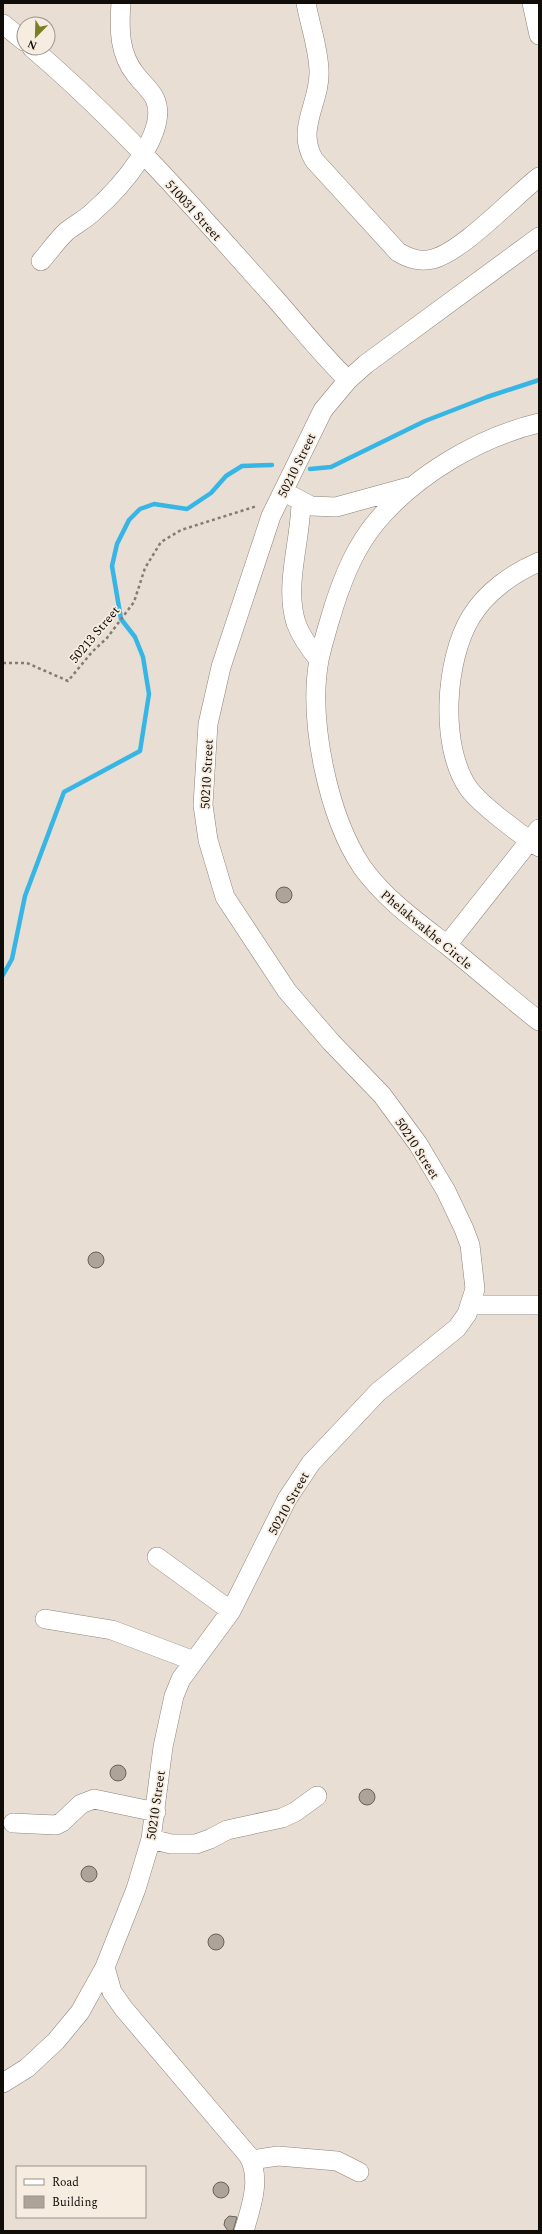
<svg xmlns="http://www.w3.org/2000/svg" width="542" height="2234" font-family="Spectral,serif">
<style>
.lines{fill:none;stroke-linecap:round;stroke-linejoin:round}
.stream{stroke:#37b6e5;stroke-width:4.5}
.building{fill:#ada399;stroke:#6a6157}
.minor-casing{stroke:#8d8379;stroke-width:20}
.path{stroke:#837c74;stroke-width:2.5;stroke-dasharray:3 3;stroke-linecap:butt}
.minor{stroke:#fff;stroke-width:19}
.labels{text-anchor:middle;stroke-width:3.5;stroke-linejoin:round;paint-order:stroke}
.street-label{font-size:13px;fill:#100d09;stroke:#f6ece0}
</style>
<rect width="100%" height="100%" fill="#e9ded3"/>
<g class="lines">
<!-- stream -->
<path class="stream" d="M310 469 331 467 425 421 487 397 539 380
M3 975 12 959 25 896 64 792 140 751 149 694 143 657 135 637 121 619 112 566 117 544 129 520 140 509 154 504 187 509 211 493 226 476 242 466 272 465"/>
</g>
<!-- building -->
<path class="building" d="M276 895a8 8 0 1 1 16 0a8 8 0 1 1-16 0Z
M88 1260a8 8 0 1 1 16 0a8 8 0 1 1-16 0Z
M110 1773a8 8 0 1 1 16 0a8 8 0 1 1-16 0Z
M359 1797a8 8 0 1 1 16 0a8 8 0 1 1-16 0Z
M81 1874a8 8 0 1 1 16 0a8 8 0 1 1-16 0Z
M208 1942a8 8 0 1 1 16 0a8 8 0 1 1-16 0Z
M213 2190a8 8 0 1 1 16 0a8 8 0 1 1-16 0Z
M229 2216 237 2217 233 2231H228L224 2225 225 2220Z"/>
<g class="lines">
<defs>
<path id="minor" d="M306 3C310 25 318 47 319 70 321 102 295 128 314 160L398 252C410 259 420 262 433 259 463 251 512 198 539 177
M532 3 539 35
M3 24 24 41
M32 48C119 122 195 209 271 294 297 323 320 353 348 380
M41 261C50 251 57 240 67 231 76 224 86 219 94 211 118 190 170 133 155 99 151 90 142 83 136 75 119 54 119 29 121 3
M539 423C480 437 417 474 377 521 356 546 344 575 334 606 329 623 323 641 319 660 308 720 328 816 362 867 385 899 416 921 447 945 478 970 508 997 539 1021
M292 496 311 506 336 507 409 487
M301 501C301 541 284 584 296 623 301 637 310 649 319 660
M539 562C513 573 486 592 471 617 445 659 439 747 469 789 482 806 520 834 539 847
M447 945 539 829
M471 1305H539
M157 1557 231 1611
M45 1619 112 1630 194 1661
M13 1823 56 1825 62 1822 81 1804 94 1799 156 1812
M151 1839 171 1844H196L210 1839 227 1830 282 1818 295 1812 317 1796
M105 1967 112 1992 124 2009 248 2155C262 2178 251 2207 244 2231
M3 2083 27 2068 56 2041 80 2012 105 1967 136 1889 151 1839 163 1747 174 1696 181 1679 231 1611 287 1499 311 1463 378 1392 457 1328 467 1314 475 1289 470 1245 464 1229 446 1191 418 1144 382 1095 331 1042 287 991 225 897 208 840 203 805 208 724 221 667 271 516 323 410 348 380 366 364 539 237
M251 2160 278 2156 337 2161 359 2172"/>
</defs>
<!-- minor casing -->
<use href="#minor" class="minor-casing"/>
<!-- path -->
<path class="path" d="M3 663H27L68 681 92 652 107 638 134 602 145 568 161 542 181 530 257 506"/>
<!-- minor -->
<use href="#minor" class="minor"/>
</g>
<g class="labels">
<!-- street labels -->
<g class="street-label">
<text transform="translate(194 210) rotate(48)" y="5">510031 Street</text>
<text transform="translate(296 465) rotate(-64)" y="5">50210 Street</text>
<text transform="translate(94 634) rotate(-50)" y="5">50213 Street</text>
<text transform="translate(206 774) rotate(-87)" y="5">50210 Street</text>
<text transform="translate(427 929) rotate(40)" y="5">Phelakwakhe Circle</text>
<text transform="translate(418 1148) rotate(57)" y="5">50210 Street</text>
<text transform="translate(288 1503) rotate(-61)" y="5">50210 Street</text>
<text transform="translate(155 1805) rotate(-82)" y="5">50210 Street</text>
</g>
</g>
<!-- border -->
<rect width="542" height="2234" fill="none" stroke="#100d09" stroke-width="8"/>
<!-- legend -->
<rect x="16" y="2166" width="130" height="52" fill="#f6ece0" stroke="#9a938a"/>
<rect x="24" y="2179" width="20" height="6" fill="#ffffff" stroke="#9a938a"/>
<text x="52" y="2186" font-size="12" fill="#100d09">Road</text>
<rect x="24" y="2196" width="20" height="12" fill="#ada399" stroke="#9a938a"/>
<text x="52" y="2206" font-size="12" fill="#100d09">Building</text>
<!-- north arrow -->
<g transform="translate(36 36) rotate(203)"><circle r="19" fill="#f6ece0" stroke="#9a938a"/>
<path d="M0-3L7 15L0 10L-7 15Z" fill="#7c7d25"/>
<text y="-6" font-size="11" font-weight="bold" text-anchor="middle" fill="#100d09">N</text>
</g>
</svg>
